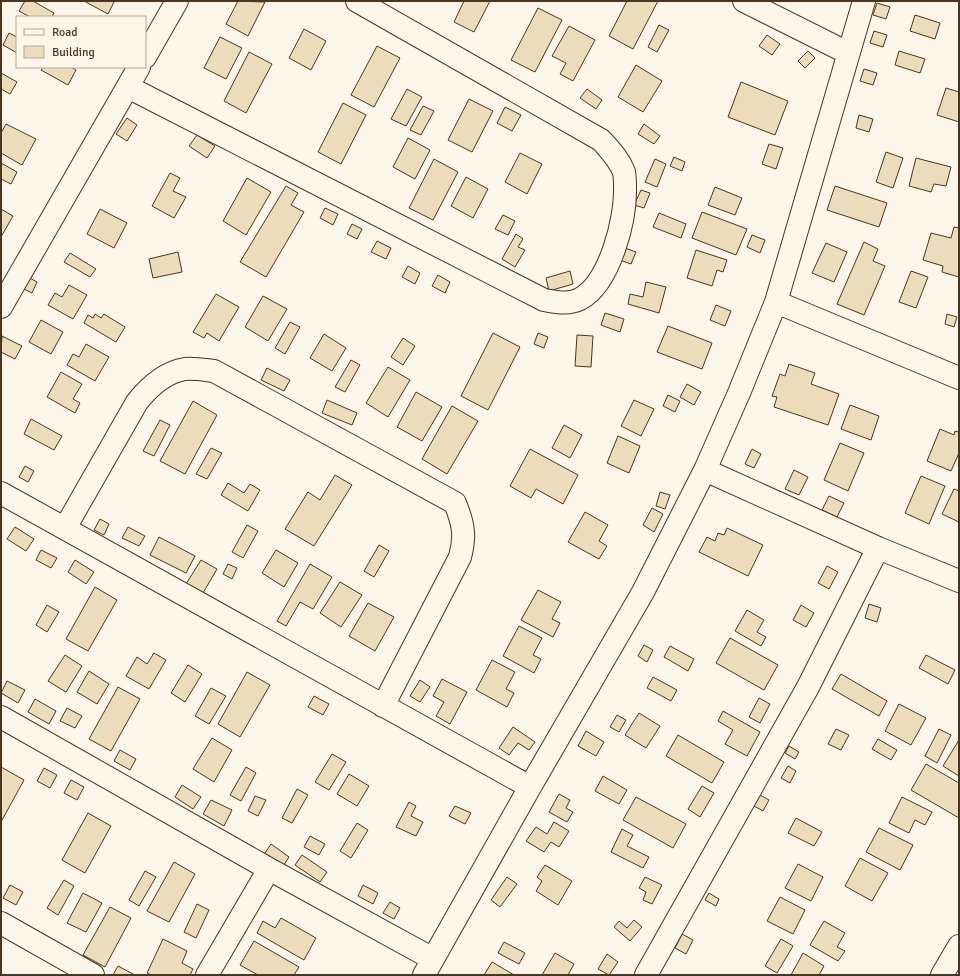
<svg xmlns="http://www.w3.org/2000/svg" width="960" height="976" font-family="Signika,sans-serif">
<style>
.building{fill:#ecdcbc;stroke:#4a3520}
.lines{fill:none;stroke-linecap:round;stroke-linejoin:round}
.minor-casing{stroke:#4a3520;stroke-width:24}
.minor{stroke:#fbf6e9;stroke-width:22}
</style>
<rect width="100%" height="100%" fill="#fbf6e9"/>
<!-- building -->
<path class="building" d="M25 1H33L54 13 52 17H30L19 11Z
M84 1H113L114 2 108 14Z
M238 1 265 2 248 36 226 24Z
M464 1H490L474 32 454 22Z
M627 1H658L633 49 609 36Z
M877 3 890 7 886 19 873 15Z
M538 8 562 20 535 72 511 60Z
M915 15 940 23 935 39 910 31Z
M659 25 669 30 657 52 648 47Z
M569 26 595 40 573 81 560 74 566 63 552 56Z
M304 29 326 41 311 70 289 58Z
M874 31 887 35 883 47 870 43Z
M9 33 17 37V53L3 45Z
M767 35 780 44 772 55 759 46Z
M220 37 242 48 226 79 204 68Z
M377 46 400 58 374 107 351 95Z
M808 51 815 58 805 68 798 61Z
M899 51 925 59 920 73 895 65Z
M249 52 272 64 246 113 224 101Z
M636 65 662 81 643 112 618 97Z
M43 67H71L76 70 68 85 41 70Z
M864 69 877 73 873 85 860 81Z
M1 73 17 82 10 94 1 89Z
M741 82 788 101 775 135 728 117Z
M946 88 959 92V122L937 115Z
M407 89 422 97 406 126 391 119Z
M587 89 602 100 596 109 580 98Z
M469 99 493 111 472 152 448 140Z
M343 103 366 115 341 164 318 152Z
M423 106 434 111 421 135 410 130Z
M505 107 521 115 512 131 497 123Z
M859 115 873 119 869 132 856 128Z
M127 118 137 125 127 141 116 134Z
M6 124 36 139 22 165 1 153V133Z
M644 124 660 136 654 144 638 134Z
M197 135 215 146 207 158 189 146Z
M408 138 430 150 415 179 393 167Z
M769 144 783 148 776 169 762 164Z
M886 152 903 158 893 188 876 182Z
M520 153 542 164 527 194 505 182Z
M674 157 685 162 682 171 670 166Z
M916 158 951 167 946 186 934 184 931 192 909 186Z
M434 159 458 172 433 220 409 208Z
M655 159 666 164 657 187 645 182Z
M1 163 17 172 11 184 1 179Z
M170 173 180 178 173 191 186 197 174 218 152 206Z
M466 177 488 189 473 218 451 206Z
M247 178 271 192 246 235 223 221Z
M286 186 298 193 291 205 304 212 266 277 240 262Z
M835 186 887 203 879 227 827 210Z
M715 187 742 198 735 215 708 205Z
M641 190 650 193 644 208 634 205Z
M325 208 338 214 333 225 320 218Z
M1 209 13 216 1 237Z
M100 209 127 223 114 248 87 234Z
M702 212 747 229 736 255 692 238Z
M659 213 686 224 681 238 653 227Z
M503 215 515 221 508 235 495 229Z
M352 224 362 229 357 239 347 234Z
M954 227 959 228V277L942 272 943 266 923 260 931 233 951 238Z
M516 234 523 239 518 247 525 250 515 267 502 259Z
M752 235 765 240 760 253 747 247Z
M377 241 391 248 386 259 371 252Z
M864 242 878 249 873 261 885 266 864 315 837 304Z
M826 243 847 252 834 282 812 273Z
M625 248 636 252 631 264 620 260Z
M696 250 727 260 723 272 717 270 712 286 687 278Z
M178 252 182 272 153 278 149 259Z
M70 253 96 269 90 277 64 262Z
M408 266 420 273 415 284 402 277Z
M570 271 573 284 549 291 546 278Z
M911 271 928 277 916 308 899 302Z
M438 275 450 282 445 293 432 286Z
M28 277 37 282 32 293 22 288Z
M646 282 666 287 659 313 628 304 630 294 643 297Z
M69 285 87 295 73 319 48 305 55 293 62 297Z
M216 294 239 307 219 341 207 333 204 338 193 332Z
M263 296 287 309 268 341 245 327Z
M716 305 731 311 725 326 710 320Z
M605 313 624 319 620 332 601 325Z
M95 314 101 318 104 314 125 327 116 342 84 323 88 315 93 318Z
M947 314 957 317 954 327 945 324Z
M41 320 63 332 51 354 29 342Z
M290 322 300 327 285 354 275 348Z
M668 326 712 343 702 369 657 352Z
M493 333 520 347 488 410 461 396Z
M538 333 548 337 544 348 534 344Z
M324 334 346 348 332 371 310 358Z
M577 335 593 336 591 367 575 366Z
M2 336 22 346 15 359 1 352Z
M403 338 415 346 403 365 391 357Z
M86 344 109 357 95 381 67 365 73 354 79 357Z
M351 360 360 365 345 392 335 387Z
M789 364 815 373 811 384 839 394 828 425 774 407 777 397 772 396 780 374 785 376Z
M388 367 410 380 388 417 366 403Z
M267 368 290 380 284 391 261 380Z
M61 372 82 384 73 399 80 403 75 413 47 397Z
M687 384 701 392 694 405 680 397Z
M416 392 442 407 422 441 397 427Z
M668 395 680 401 675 412 663 406Z
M327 400 357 413 352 425 322 413Z
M634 400 654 409 641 436 621 426Z
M193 401 217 415 185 474 160 461Z
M850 405 879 416 871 440 841 429Z
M452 406 478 421 447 474 422 459Z
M31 419 62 436 54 450 24 434Z
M160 420 170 425 154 456 143 451Z
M564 425 582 435 570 458 552 448Z
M940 429 954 435 955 431 959 432V453L951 471 927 461Z
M618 436 640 446 629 473 607 463Z
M840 443 864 453 848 491 824 480Z
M211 448 222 453 207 479 196 474Z
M530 449 578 475 563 504 536 489 531 498 510 486Z
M752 449 761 454 754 468 745 464Z
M25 466 34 471 28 482 19 477Z
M794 470 808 477 799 495 785 489Z
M335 475 352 485 314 546 285 529 308 492 320 500Z
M921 476 945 486 929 524 905 513Z
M228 483 244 493 250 484 260 490 248 511 221 495Z
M954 489 959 491V522L942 514Z
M660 492 670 495 665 509 656 506Z
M829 496 844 503 837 517 822 510Z
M652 508 663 514 654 532 643 525Z
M585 512 608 525 599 541 607 546 599 559 568 542Z
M100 519 109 524 104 535 94 530Z
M247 525 258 531 243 558 232 552Z
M15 527 34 539 26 551 7 539Z
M128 527 145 536 139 546 122 538Z
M727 528 763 545 748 576 699 552 707 537 715 541 718 533 724 535Z
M159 537 195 556 186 573 150 555Z
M379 545 389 551 374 577 364 571Z
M41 550 57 558 51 568 36 560Z
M276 550 298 563 284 587 262 573Z
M75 560 94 572 86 584 68 572Z
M201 560 217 569 203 593 186 584Z
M228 564 237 568 232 579 223 574Z
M310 564 332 577 313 609 300 602 286 626 277 621Z
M827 566 838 572 829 589 818 583Z
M340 582 362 595 341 627 320 613Z
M95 587 117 600 88 651 66 639Z
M538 590 561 602 552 619 560 623 553 637 521 620Z
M368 603 394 617 375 651 349 636Z
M869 604 881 608 877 622 865 618Z
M47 605 59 612 47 632 36 625Z
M801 605 814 613 806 627 793 620Z
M747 610 764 620 757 632 766 637 761 646 735 631Z
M519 626 542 638 533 655 541 659 534 673 503 656Z
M730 638 778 665 764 690 716 663Z
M644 645 653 650 647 662 638 656Z
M670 646 694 659 688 671 664 657Z
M154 653 166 660 149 689 126 676 137 657 147 664Z
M65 655 82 666 66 692 48 681Z
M926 655 955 670 948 684 919 668Z
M492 660 515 672 506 689 514 693 507 707 476 690Z
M188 665 202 674 185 702 171 693Z
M89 671 109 684 97 704 77 692Z
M247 672 270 685 240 737 218 724Z
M841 674 887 701 879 716 832 689Z
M653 677 677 690 671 701 647 688Z
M442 679 467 692 450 724 436 716 444 702 433 696Z
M420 680 430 687 420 702 410 696Z
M7 681 25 690 18 703 1 693Z
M118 687 140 699 111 751 89 739Z
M211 688 226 696 209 724 195 716Z
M314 696 329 704 323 715 308 707Z
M759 698 770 704 760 723 749 717Z
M35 699 56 711 49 724 28 712Z
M899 704 926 718 911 745 885 731Z
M67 708 82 716 75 728 60 721Z
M723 711 760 732 747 756 725 744 733 730 718 721Z
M639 713 660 726 646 748 625 735Z
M617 715 626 720 619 732 610 727Z
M513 727 535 742 529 750 518 743 509 755 499 748Z
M836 729 849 735 841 750 828 744Z
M939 729 951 735 937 763 925 756Z
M586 731 604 742 596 756 578 746Z
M678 735 724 762 712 783 666 756Z
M212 738 232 750 214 782 193 769Z
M878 739 897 750 891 760 872 749Z
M959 740V776L943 766Z
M789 746 799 752 795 759 785 753Z
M120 750 136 759 130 770 114 761Z
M332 754 346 762 329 790 315 782Z
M926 764 959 783V818L911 790Z
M788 766 796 771 790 783 781 778Z
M1 767 24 780 1 822Z
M246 767 256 773 241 801 230 795Z
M44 768 57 775 50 788 37 781Z
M349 774 369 786 357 806 337 794Z
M603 776 627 790 619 804 595 791Z
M71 780 84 787 77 800 64 793Z
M182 785 201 797 193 809 175 797Z
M702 786 714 793 700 817 688 809Z
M297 789 308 795 292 823 282 818Z
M559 794 570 800 566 808 573 812 567 822 549 812Z
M760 795 769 800 763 811 754 806Z
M255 796 266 800 258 816 248 811Z
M636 797 686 824 673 848 623 820Z
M902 797 932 812 925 825 915 820 909 833 889 823Z
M211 800 232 810 224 826 203 814Z
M409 802 416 806 411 816 423 822 416 836 396 827Z
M455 806 471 813 465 824 449 816Z
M88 813 111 826 85 873 62 860Z
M796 818 822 832 814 846 788 833Z
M554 822 569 831 559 847 551 842 544 852 526 841 536 827 547 834Z
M357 823 368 830 351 858 340 851Z
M879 828 913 845 900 870 866 852Z
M622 829 633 835 627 846 649 857 643 868 611 852Z
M310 836 325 844 319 855 304 847Z
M271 844 289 857 282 868 263 856Z
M302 855 327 872 320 882 295 865Z
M860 858 888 873 872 901 845 886Z
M174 862 195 874 169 922 147 911Z
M798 864 823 877 811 901 785 888Z
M545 865 572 881 558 905 536 891 542 881 537 877Z
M145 871 156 877 139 906 129 900Z
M507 877 517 884 500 907 491 900Z
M645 877 662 885 652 904 643 900 646 892 639 888Z
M64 880 74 886 58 915 47 908Z
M10 885 23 892 16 905 3 898Z
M363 885 378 893 373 904 358 896Z
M83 893 102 903 86 932 67 923Z
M709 893 719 899 716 906 705 900Z
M780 897 805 910 793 934 767 921Z
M390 902 400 908 394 919 383 913Z
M197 904 209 910 196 938 184 932Z
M110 907 131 918 105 967 83 955Z
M281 918 316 938 304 960 257 933 263 921 275 928Z
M634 920 642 927 630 941 614 927 619 921 627 928Z
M824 921 845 933 837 947 845 951 838 961 810 945Z
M682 934 693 940 686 954 675 948Z
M163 939 187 951 182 963 193 969 190 975H151L147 973Z
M781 939 793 946 777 973 765 966Z
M254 941 299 967 294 975H258L240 965Z
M504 942 525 953 519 964 498 953Z
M555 953 574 964 568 975H542Z
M803 953 824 966 819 975H791Z
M607 954 618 962 609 975 598 969Z
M492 962 514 975H484Z
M118 966 135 975H113Z"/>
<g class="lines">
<defs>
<path id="minor" d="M744 1 848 53
M145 57 177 1
M128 87 544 300C556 302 568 305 580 299 610 283 626 219 625 187 625 182 625 177 624 172 619 159 610 150 601 140L357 1
M776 302 959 378
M1 307 139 67
M705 470 878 548 959 581
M1 493 530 787
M65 528 137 402C149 387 166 372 185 369 194 368 205 370 214 371L455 503C463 523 466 535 460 557L383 706
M1 717 269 869 433 959
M1 923 93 975
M207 975 269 869
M424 975 530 787 643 592 705 470 739 393 776 302 864 1
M646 975 808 687 878 548
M942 975 959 946"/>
</defs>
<!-- minor casing -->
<use href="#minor" class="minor-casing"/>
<!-- minor -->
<use href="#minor" class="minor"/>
</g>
<!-- border -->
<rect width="960" height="976" fill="none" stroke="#4a3520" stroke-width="4"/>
<!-- legend -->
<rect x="16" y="16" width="130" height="52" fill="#fbf6e9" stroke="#b4a999"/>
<rect x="24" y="29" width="20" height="6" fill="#fbf6e9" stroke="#b4a999"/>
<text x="52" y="36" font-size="12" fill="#4a3520">Road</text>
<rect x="24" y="46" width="20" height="12" fill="#ecdcbc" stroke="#b4a999"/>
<text x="52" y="56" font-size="12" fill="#4a3520">Building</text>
</svg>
